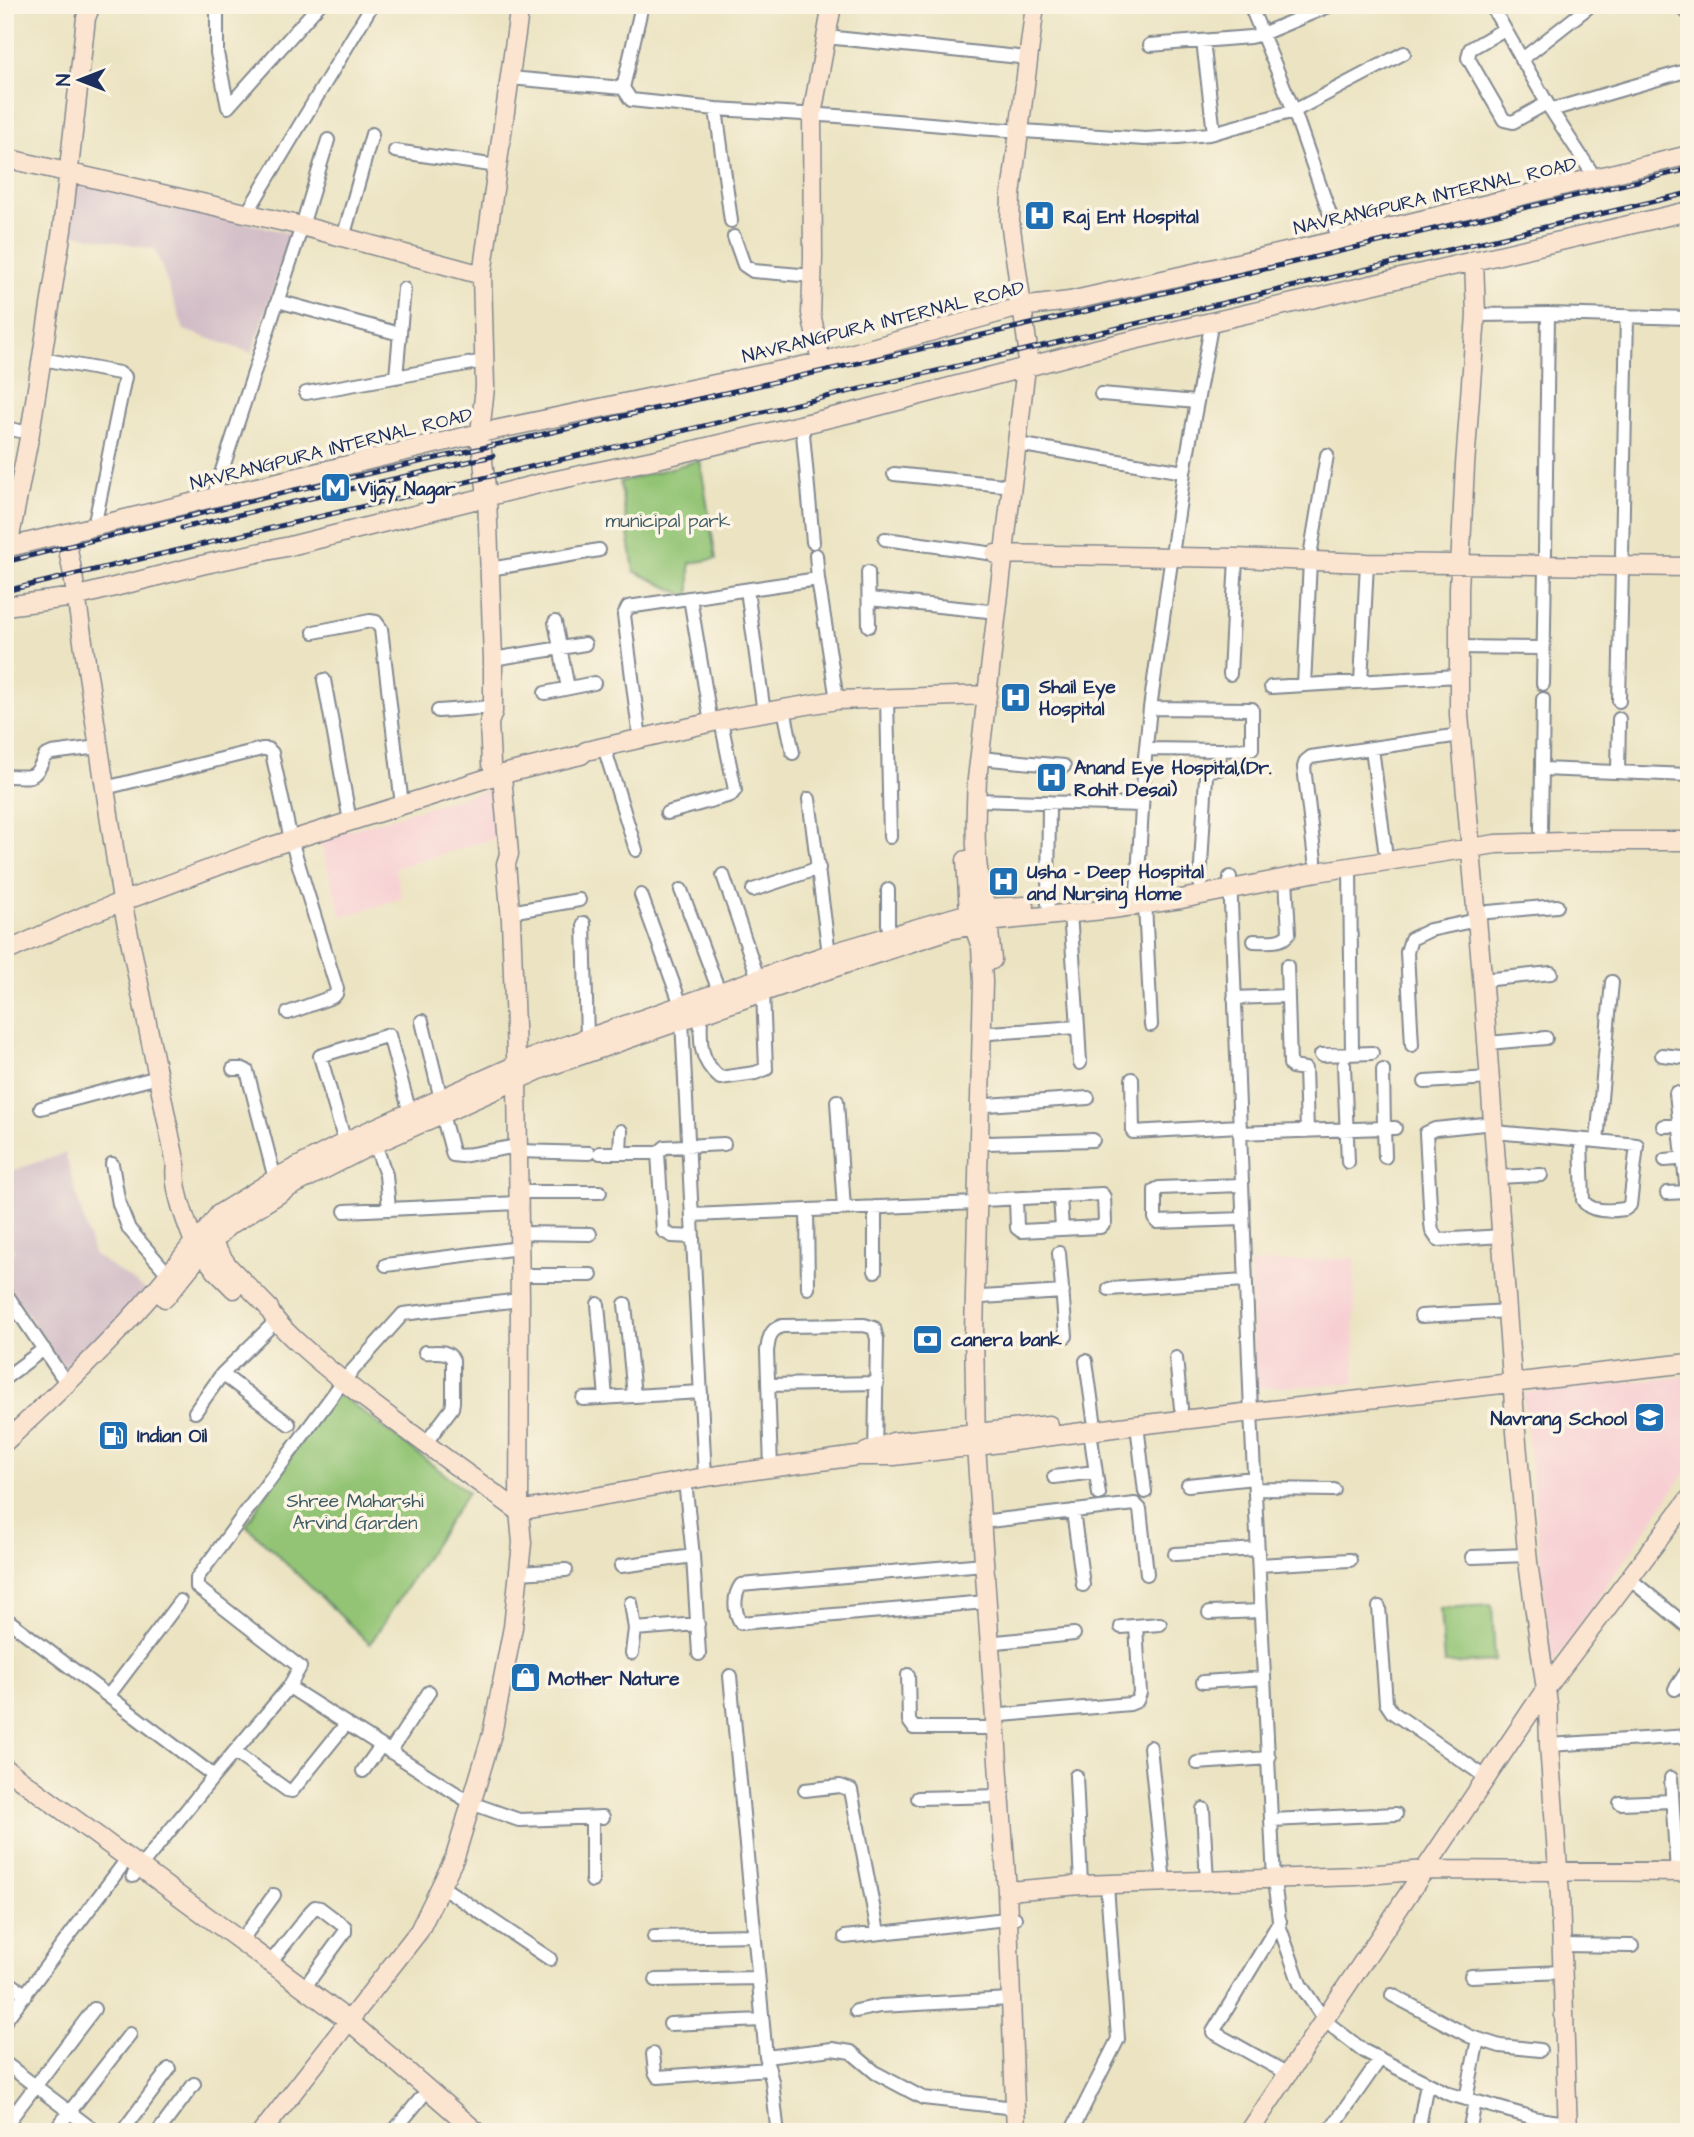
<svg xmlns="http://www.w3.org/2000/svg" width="1694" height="2137" font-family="'Architects Daughter',sans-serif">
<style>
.built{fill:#f7cfd3}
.industrial{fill:#d2bdc7}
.green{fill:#93c474;stroke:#577a69;stroke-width:2}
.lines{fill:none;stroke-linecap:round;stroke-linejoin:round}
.street-casing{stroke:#838990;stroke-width:16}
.secondary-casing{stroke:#838990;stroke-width:21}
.street{stroke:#fff;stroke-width:12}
.secondary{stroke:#fce5d0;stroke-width:18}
.rail-casing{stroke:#1b2f5e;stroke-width:5}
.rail{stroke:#fcf5e5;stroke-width:2.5;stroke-dasharray:8;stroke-linecap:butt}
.labels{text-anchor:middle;stroke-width:7;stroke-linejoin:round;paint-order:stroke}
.street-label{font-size:19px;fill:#1b2f5e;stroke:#fcf5e5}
.poi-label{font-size:19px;font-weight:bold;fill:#1b2f5e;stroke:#fcf5e5;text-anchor:start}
.park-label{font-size:19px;fill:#3f5c65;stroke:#fcf5e5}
</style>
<rect width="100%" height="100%" fill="#fcf5e5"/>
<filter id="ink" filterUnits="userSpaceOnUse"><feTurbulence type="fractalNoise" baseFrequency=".0143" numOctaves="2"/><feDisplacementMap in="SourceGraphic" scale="14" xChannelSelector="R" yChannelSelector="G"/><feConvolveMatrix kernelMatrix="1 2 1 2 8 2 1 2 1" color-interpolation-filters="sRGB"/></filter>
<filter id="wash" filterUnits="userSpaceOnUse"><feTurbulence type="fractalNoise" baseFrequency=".00686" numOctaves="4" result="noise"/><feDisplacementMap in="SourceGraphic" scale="28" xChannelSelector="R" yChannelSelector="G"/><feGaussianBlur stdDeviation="1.57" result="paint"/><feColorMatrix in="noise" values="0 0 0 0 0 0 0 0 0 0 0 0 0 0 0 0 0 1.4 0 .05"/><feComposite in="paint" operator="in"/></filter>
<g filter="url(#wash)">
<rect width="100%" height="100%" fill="#ebe3c1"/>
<!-- built -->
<path class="built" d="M489 789 496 838 395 868 402 898 342 917 319 839Z
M1354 1258 1355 1384 1256 1388 1250 1263Z
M1689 1376V1467L1552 1665 1523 1393Z"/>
<!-- industrial -->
<path class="industrial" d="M72 178 291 234 252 353 184 330 155 249 69 233Z
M65 1153 93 1254 149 1292 69 1377 5 1280V1256L14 1251 5 1232V1173Z"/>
<!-- green -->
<path class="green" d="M700 460 716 559 690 563V598L634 571 620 482Z
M334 1390 468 1492 370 1644 246 1525Z
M1492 1605 1495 1661 1444 1664 1440 1608Z"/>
</g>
<g filter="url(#ink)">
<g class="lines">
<defs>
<path id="street" d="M217 5V53L228 107 319 5
M1250 5 1294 111 1339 240
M1491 5 1551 110 1596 179
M1679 5 1689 14
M257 7 259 5
M5 19 7 5
M1503 30 1470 49 1468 58 1504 120 1513 122 1547 103
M826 37 1028 58
M1203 41 1214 133
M1150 45 1250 37 1262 34 1331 5
M1521 60 1591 5
M510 78 623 88 642 5
M623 88 631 100 716 109 838 116 977 128 1145 139 1178 137 1209 134 1294 111 1404 53
M716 109 731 221
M1551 110 1689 70
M395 151 497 166
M247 213 372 5
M734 237 744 265 753 271 812 276
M343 238 372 134
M285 303 400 334
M1476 315 1548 314 1689 318
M42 359 119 373 125 377 94 527
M396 377 404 289
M306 393 484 361
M1101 394 1197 402
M802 423 813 542
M5 428 30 433
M1017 444 1184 472
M894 474 1003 485
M213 498 302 226 328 140
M885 539 995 554
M1311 550 1327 455
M1545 554 1548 314
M816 555 818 579
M1622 555 1627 316
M490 569 599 550
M868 572 869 626
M747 590 764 713
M690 598 711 723
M869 599 988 611
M555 622 568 688
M314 632 370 621 376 622 381 629 402 805
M1457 647 1543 648
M493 659 585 644
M1230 674 1236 558
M324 680 350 821
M1361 682 1367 563
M1543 684 1545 565
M1304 685 1310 561
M1271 687 1458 676
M545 693 594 683
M887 698 890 837
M1619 701 1622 566
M1150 708 1252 709V749L1220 750
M784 709 793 753
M438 711 493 707
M640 739 624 615 628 607 818 579 837 700
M604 747 636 850
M1372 748 1385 849
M1146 749 1220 750 1219 769 1208 770 1206 776 1200 883
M980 758 1064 766
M1542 769 1689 775
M1618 772 1619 719
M5 776C32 776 34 782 45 756L52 753 98 747
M105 788 262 749H268L272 753 291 840 337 989 336 994 332 997 288 1013
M809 799 829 954
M976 800 1142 805
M667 813 731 795 735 790 721 721
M1541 830 1543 699
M1315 860 1304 767 1306 761 1311 757 1460 735
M1350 867 1352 1054
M723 875 758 978
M1230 877 1251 1412 1274 1880 1280 1928 1300 1984 1325 2021 1364 2051 1449 2094 1538 2119 1567 2123
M681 890 719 991
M753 890 819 868
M888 890V924L891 936
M1137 893 1145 757 1150 708 1184 472 1212 321
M641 895 681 1005
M1048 904 1049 802
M1145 904 1151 1025
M510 912 579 900
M1477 913 1557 906
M584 923 587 1038
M1254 941C1266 941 1282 944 1289 933L1286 878
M1287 966 1290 1064 1292 1067 1305 1069 1307 1131
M1483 980 1551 973
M1234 998 1287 996
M701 1015C700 1042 699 1060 720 1078L755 1073 766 1069 763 991
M682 1020 705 1477
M422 1021 441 1099
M1078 1027 1080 1063
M990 1033 1078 1027 1070 913
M1488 1043 1546 1038
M1412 1045 1407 952 1411 939 1430 930 1477 920
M1321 1055 1372 1053
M1662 1055 1689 1058
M1344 1065 1348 1162
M233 1069H243L247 1071 275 1179
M1132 1079 1133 1132 1239 1126
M1425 1082 1490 1078
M1676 1093 1687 1192H1689
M837 1101 844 1209
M987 1105 1088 1098
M41 1108 158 1077
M442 1114 453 1155 461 1156 518 1146
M1494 1123 1435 1129 1426 1133 1431 1223 1432 1231 1438 1240 1502 1236
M1663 1126 1689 1125
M1494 1132 1597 1141 1612 982
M1239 1133 1384 1128 1383 1070
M1581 1140 1583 1200C1590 1213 1611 1211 1625 1209L1630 1205 1637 1145 1597 1141
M345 1142 320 1056 389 1035 410 1113
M986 1143 1093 1140
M375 1144 386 1175 389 1209
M518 1151 589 1153
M600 1153H658
M620 1153 621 1131
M1385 1157 1384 1128H1395
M1665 1160 1688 1158
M112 1164 119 1204 129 1229 169 1275
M1497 1177 1541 1175
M1241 1185 1159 1188 1155 1190V1218L1157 1222 1243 1219
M519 1192H600
M1667 1193 1687 1192
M1060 1196 1062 1229
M984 1200 1102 1194 1104 1197 1105 1222 1100 1227 1021 1231 1017 1228 1016 1199
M807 1210 808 1288
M345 1211 519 1203
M692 1215 976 1203
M519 1233 590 1234
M693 1237 672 1236 663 1231 658 1153 665 1147 724 1144
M1059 1253 1066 1336
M386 1265 519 1248
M875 1271V1207
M520 1275H591
M1109 1289 1245 1280
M5 1292 67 1384
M982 1297 1063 1292
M598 1304 606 1398
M625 1304 634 1396
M1421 1316 1508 1311
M1176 1358 1181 1408
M1086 1361 1094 1419
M222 1374 289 1424
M5 1378 44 1349
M768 1385 877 1383
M583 1399 701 1392
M195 1412 222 1374 276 1321
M1137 1425 1145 1492
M1090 1431 1099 1494
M425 1444 452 1408 453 1402V1360C448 1349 436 1353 425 1352
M771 1468 767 1351C769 1339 769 1330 782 1326L864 1325 874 1328 877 1339 875 1456
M1054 1477 1095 1472
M685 1481 693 1556 699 1654
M1188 1485 1254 1478
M1255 1489 1334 1490
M1073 1511 1083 1585
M989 1521 1135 1504 1140 1509 1147 1574
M1175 1554 1258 1549
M1472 1557 1527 1555
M984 1564 741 1585C733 1596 734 1612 741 1623L986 1602
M1259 1565 1350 1560
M621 1566 693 1556
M519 1573 566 1570
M1636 1584 1689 1628
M631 1603 635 1629
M1379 1607 1386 1703 1392 1712 1487 1778
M1209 1613 1261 1611
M5 1618 214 1776 133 1876
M1121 1627 1160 1624
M997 1642 1074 1634
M632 1653 635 1629 698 1624
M908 1675 909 1721 914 1728H995
M730 1676 766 2057 832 2049 851 2052 876 2073 923 2098 1015 2108
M1203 1682 1264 1678
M289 1687 300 1667 197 1587V1578L344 1380 403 1314 520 1300
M1675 1689 1689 1668
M109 1695 180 1601
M1002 1715 1130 1704 1137 1701 1140 1693 1136 1626
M1549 1745 1689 1736
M1150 1747 1164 1883
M234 1752 287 1790 292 1791 346 1724
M390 1752 429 1692
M1197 1763 1269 1758
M363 1771 381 1746
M214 1776 289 1687 471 1803 519 1820 603 1817
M1076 1776 1081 1885
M1671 1778 1677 1872
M805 1790 840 1786 851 1790 878 1932
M918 1798 1000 1796
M1620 1803 1672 1801
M1203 1809 1207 1882
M592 1818V1881
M1272 1820 1396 1814
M441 1886 550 1959
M1280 1921 1213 2032 1288 2074
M654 1937 754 1935
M845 1937 1015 1918
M241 1941 274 1895
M1562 1945 1632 1946
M270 1963 311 1911 315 1907 320 1908 345 1927V1932L304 1988
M1471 1976 1563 1972
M5 1979 26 1995
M656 1980 758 1978
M1392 1995 1469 2036 1500 2046 1540 2050
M856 2011 880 2006 1010 1999
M5 2021 127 1859
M670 2024 762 2020
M653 2054 655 2072 658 2077 769 2069
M5 2063 96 2132
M767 2063 772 2081 777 2126 775 2132
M1466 2099 1478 2039
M5 2126 94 2009
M1074 2126 1118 2039 1107 1885
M54 2132 130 2034
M122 2132 169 2069
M158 2132 194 2084
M393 2132 421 2098
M1329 2132 1380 2059
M1418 2132 1427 2083
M1469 2132 1475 2102"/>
<path id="secondary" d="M5 158 302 226 482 275
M1474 260 1476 315 1465 465 1459 589V715L1483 987 1516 1432 1528 1562 1548 1704 1549 1745 1560 1896 1568 2132
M821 362 811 313 813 257 812 115 832 5
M8 547 30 433 62 230 86 18 91 5
M5 548 480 433 821 362 1020 307 1070 301 1339 240 1689 155
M995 554 1236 558 1367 563 1689 567
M5 606 75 597 201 565 290 546 538 484 657 459 867 409 1095 349 1689 211
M491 764 489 723 493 712V659L487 497 480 433 485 387 482 275 520 5
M503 774 581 755 586 751 735 717 837 700 987 695
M1025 906 986 908C973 865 975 823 977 779L1026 367 1028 349 1010 221 1011 195 1035 5
M5 952 84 916 266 848 491 777
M992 960 988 922 1112 909 1181 899 1317 872 1496 844 1594 841H1689
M204 1234 219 1214 283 1174 357 1136 539 1055 829 954 969 913 966 860
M165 1298 202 1252 216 1271 234 1289
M5 1442C74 1378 137 1318 194 1242 186 1222 172 1186 176 1165L122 901 73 575 65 534
M866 1452 893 1442 1049 1425
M5 1768 348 2020 477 2132
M1007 1891 1081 1885 1356 1876 1425 1870 1689 1872
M262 2132 419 1931 455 1857 492 1734 513 1627 522 1543 519 1511 520 1300 517 1081 511 920 506 864 509 854 502 776
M1016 2132 1007 1891 976 1446 974 1332 983 982 981 947 969 913 986 908 988 922 949 930 827 970 544 1068 364 1149 290 1187 227 1227 212 1243 228 1266 269 1308C274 1339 481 1484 519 1511L705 1477 857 1456H894L976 1446 985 1445 1128 1426 1689 1363
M1249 2132 1545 1690 1689 1499"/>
</defs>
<!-- street casing -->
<use href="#street" class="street-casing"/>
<!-- secondary casing -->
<use href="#secondary" class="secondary-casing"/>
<!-- street -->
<use href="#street" class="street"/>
<!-- secondary -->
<use href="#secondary" class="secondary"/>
<defs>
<path id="rail" d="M182 528 493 456
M5 562 291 491 1044 321 1689 169
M5 591 1689 193"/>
</defs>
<!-- rail casing -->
<use href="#rail" class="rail-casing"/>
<!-- rail -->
<use href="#rail" class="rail"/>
</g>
</g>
<!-- icons -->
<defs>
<symbol id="hospital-square" viewBox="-11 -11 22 22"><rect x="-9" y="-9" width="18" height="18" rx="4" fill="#1f6fb2" stroke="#fcf5e5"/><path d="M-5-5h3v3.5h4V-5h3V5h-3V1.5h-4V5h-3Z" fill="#fff"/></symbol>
<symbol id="metro-square" viewBox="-11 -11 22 22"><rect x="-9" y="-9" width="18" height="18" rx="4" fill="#1f6fb2" stroke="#fcf5e5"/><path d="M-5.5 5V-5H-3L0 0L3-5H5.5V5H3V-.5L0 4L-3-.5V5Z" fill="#fff"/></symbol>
<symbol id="bank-square" viewBox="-11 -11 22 22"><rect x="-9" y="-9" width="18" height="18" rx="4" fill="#1f6fb2" stroke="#fcf5e5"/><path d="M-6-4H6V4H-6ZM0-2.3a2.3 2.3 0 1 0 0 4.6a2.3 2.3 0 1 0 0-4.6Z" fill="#fff"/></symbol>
<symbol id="school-square" viewBox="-11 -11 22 22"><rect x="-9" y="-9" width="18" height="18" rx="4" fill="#1f6fb2" stroke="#fcf5e5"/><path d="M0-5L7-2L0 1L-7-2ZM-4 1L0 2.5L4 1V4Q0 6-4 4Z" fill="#fff"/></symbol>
<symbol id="fuel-square" viewBox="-11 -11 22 22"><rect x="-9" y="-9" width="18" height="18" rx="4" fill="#1f6fb2" stroke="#fcf5e5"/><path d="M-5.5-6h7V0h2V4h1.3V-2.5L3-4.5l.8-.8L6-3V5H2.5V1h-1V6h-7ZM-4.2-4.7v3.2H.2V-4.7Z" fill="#fff"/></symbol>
<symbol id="shop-square" viewBox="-11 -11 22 22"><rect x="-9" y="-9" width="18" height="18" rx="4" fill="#1f6fb2" stroke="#fcf5e5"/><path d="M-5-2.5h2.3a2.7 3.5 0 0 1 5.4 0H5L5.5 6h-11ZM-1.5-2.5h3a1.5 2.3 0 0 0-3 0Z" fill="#fff"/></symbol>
</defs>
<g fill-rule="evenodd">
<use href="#hospital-square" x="1022" y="198" width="35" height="35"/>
<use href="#metro-square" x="318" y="470" width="35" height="35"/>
<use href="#hospital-square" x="998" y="680" width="35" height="35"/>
<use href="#hospital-square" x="1034" y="760" width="35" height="35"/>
<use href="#hospital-square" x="986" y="864" width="35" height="35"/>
<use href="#bank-square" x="910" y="1322" width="35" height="35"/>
<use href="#school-square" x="1632" y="1400" width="35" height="35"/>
<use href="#fuel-square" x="96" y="1418" width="35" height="35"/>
<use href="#shop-square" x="508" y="1660" width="35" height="35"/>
</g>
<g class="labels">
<!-- street labels -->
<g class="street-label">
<text transform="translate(1435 195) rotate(-13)" y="7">NAVRANGPURA INTERNAL ROAD</text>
<text transform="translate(883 321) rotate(-14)" y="7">NAVRANGPURA INTERNAL ROAD</text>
<text transform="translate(331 448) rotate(-14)" y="7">NAVRANGPURA INTERNAL ROAD</text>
</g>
<!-- poi labels -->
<g class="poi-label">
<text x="1063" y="223">Raj Ent Hospital</text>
<text x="358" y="495">Vijay Nagar</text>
<text x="1039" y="693">Shail Eye<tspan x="1039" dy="22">Hospital</tspan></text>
<text x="1074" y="774">Anand Eye Hospital,(Dr.<tspan x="1074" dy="22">Rohit Desai)</tspan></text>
<text x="1027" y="878">Usha - Deep Hospital<tspan x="1027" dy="22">and Nursing Home</tspan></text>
<text x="951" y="1346">canera bank</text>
<text x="1627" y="1425" text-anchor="end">Navrang School</text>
<text x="137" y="1442">Indian Oil</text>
<text x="548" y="1685">Mother Nature</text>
</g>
<!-- park labels -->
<g class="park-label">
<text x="668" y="527">municipal park</text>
<text x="355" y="1507">Shree Maharshi<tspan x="355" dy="22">Arvind Garden</tspan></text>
</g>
</g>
<!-- margin -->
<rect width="1694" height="2137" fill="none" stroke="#fcf5e5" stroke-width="28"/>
<!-- north arrow -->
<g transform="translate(80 80) rotate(270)" stroke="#fcf5e5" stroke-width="5" paint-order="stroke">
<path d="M0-5L12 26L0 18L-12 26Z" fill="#1b2f5e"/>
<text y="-10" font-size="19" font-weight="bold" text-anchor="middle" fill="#1b2f5e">N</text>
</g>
</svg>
